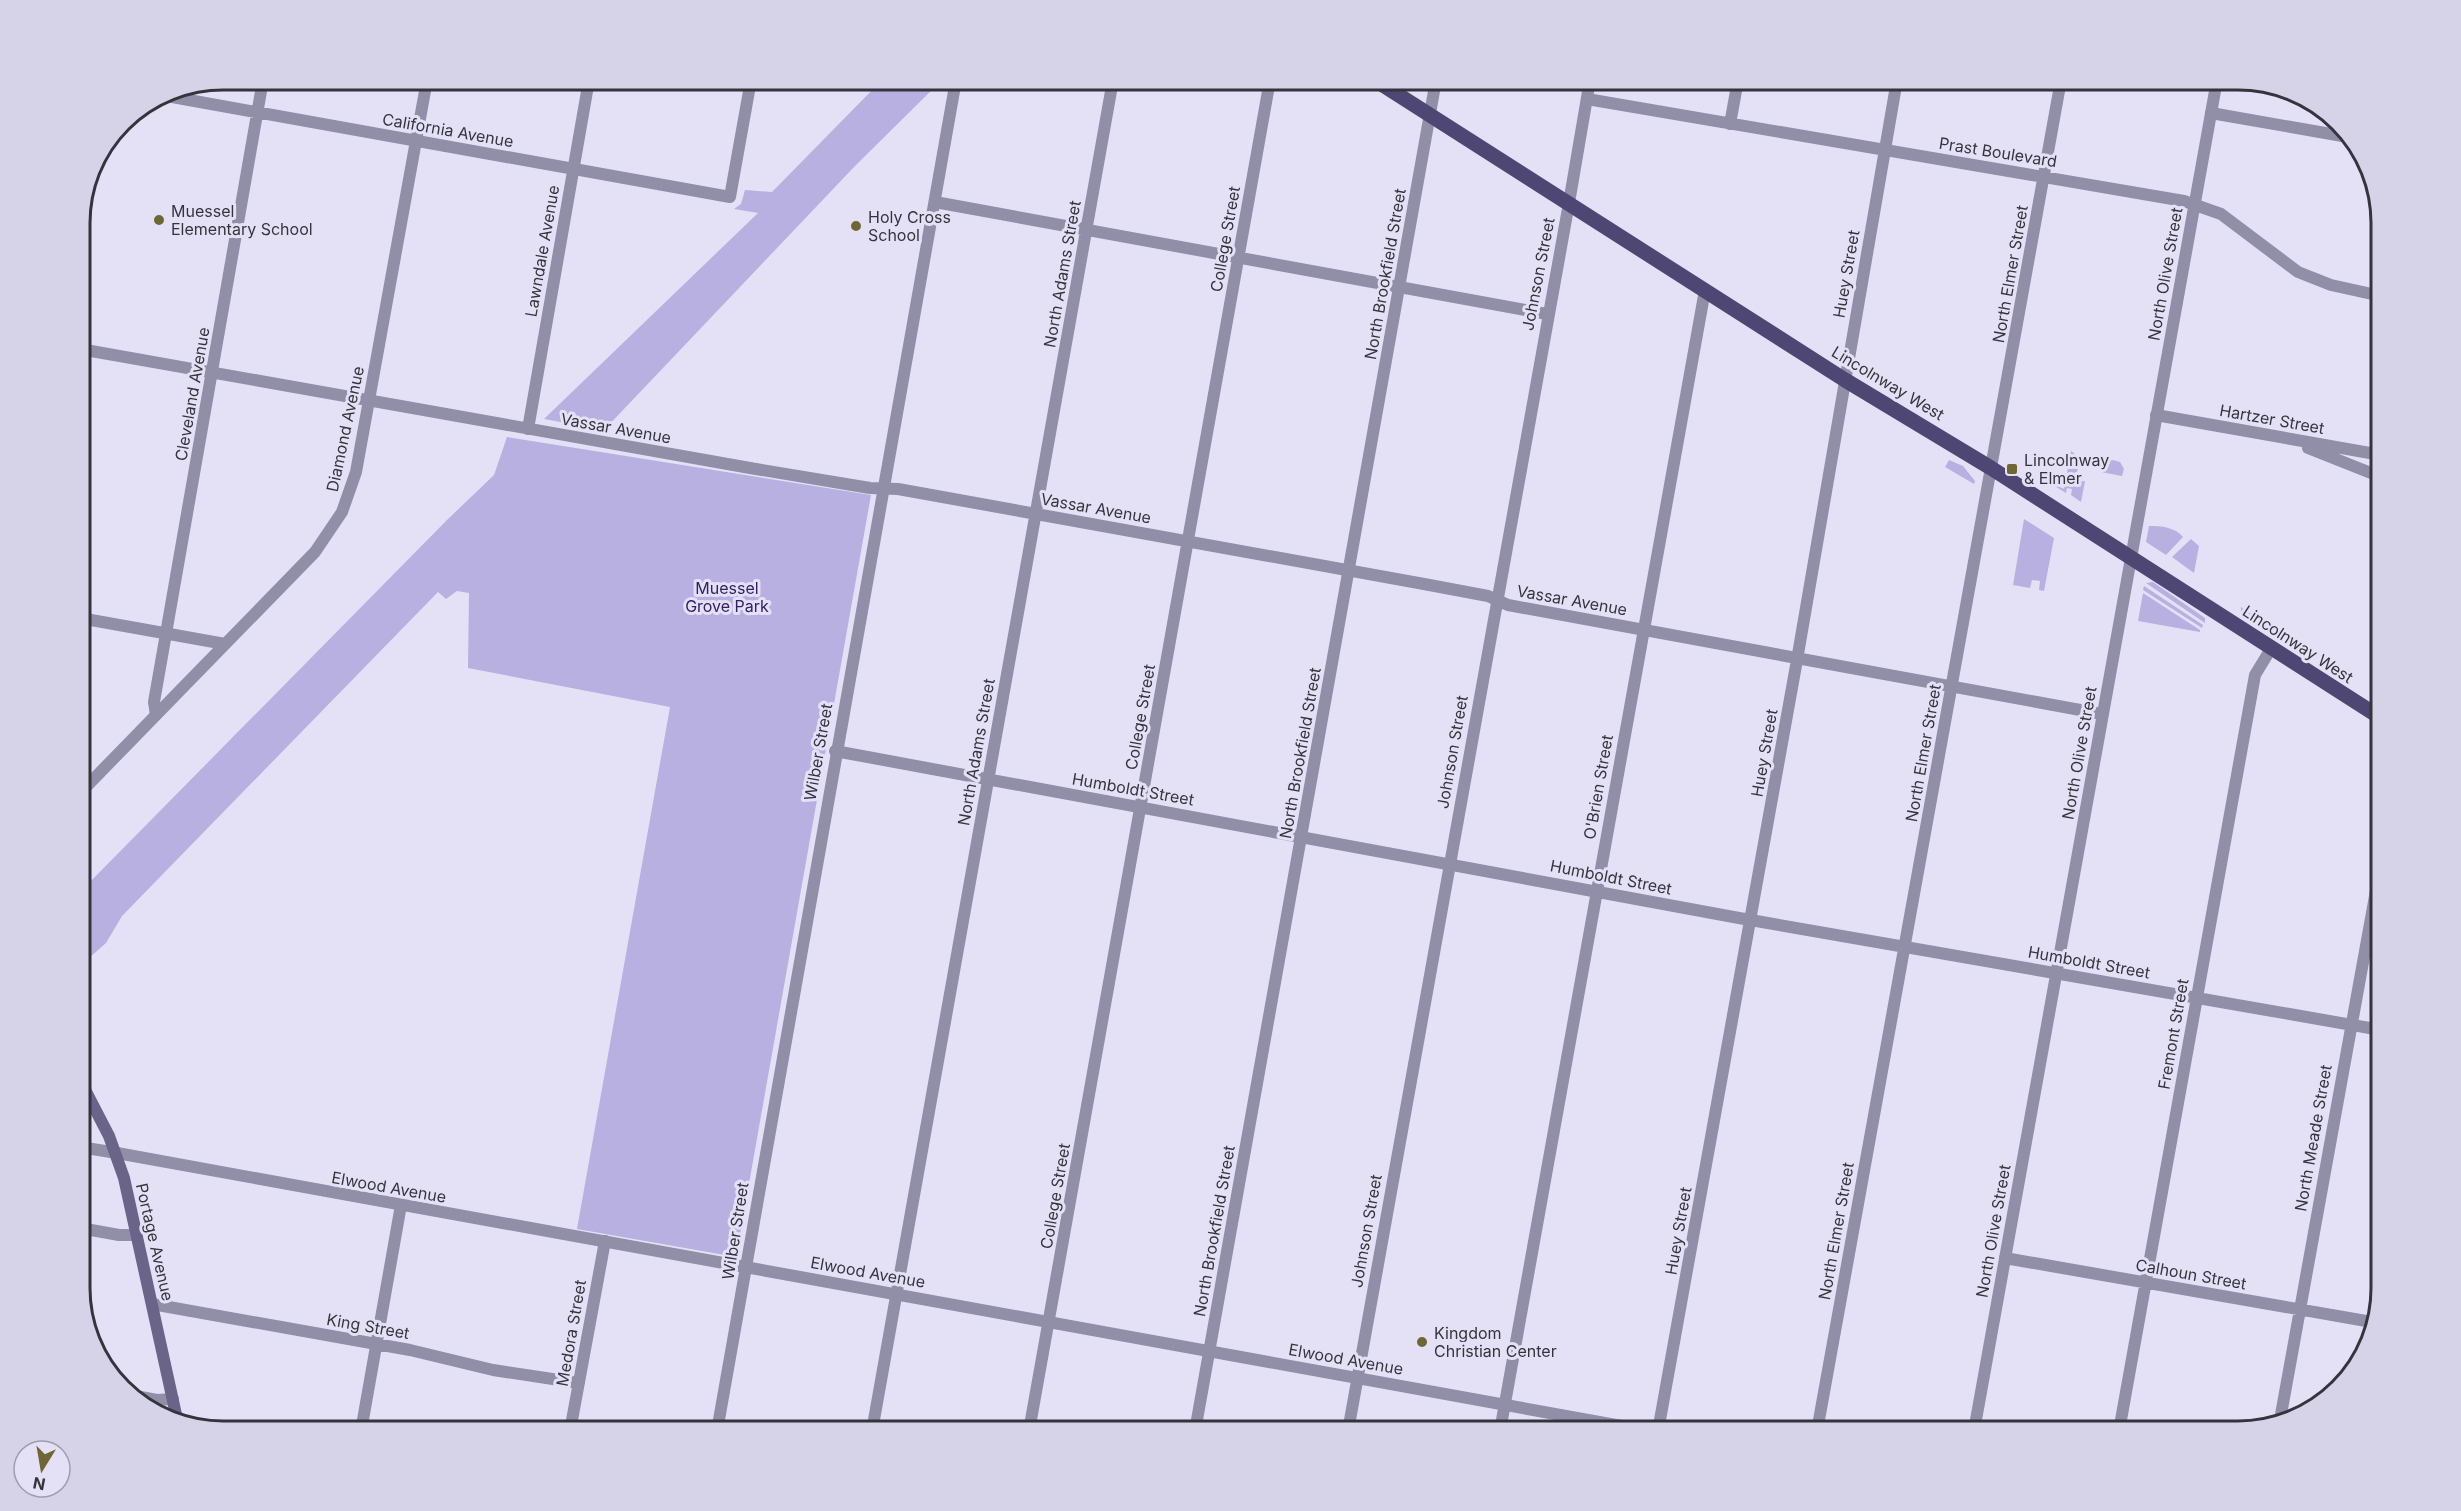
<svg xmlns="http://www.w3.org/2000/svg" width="2461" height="1511" font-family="Inter,sans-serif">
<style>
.green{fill:#b7b0e1}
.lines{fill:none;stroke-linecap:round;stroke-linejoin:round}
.minor{stroke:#918ea7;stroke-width:12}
.tertiary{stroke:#918ea7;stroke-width:12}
.secondary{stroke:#6a6489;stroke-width:12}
.primary{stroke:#4f4773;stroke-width:15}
.poi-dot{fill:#6e6734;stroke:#e4e1f7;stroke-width:2}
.labels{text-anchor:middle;stroke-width:6;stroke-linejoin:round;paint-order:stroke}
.street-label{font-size:16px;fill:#35343d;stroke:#e4e1f7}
.poi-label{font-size:16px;fill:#35343d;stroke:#e4e1f7;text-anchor:start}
.park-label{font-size:16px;fill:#342165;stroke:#e4e1f7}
.rim{fill:none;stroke:#35343d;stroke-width:3}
</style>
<rect width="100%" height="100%" fill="#e4e1f7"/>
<!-- green -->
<path class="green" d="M882 80H942L855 166 604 430 544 419 758 213 734 209 741 204 745 190 772 192Z
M507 437 871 495 736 1257 577 1229 670 707 468 668 469 593 457 591 446 599 438 592 122 916 106 943 80 966V892L447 520 494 475Z
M2071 451 2080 458 2075 482 2085 481 2081 502 2071 495 2072 489 2067 488 2066 493 2045 480 2064 489Z
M1949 460 1963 466 1975 481 1974 484 1945 467Z
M2113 460 2120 462 2124 469 2122 476 2101 472 2107 461Z
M2024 519 2054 538 2044 591 2039 590 2040 581 2032 580 2030 588 2013 585Z
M2149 526C2161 526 2175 527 2183 537L2166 555 2146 542Z
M2191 539 2199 546 2194 573 2172 557Z
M2153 582 2205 618V623L2146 583Z
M2144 586 2203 625 2202 628 2143 590Z
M2143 593 2200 630V632L2138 621Z
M2241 607 2285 636 2283 638 2280 639 2241 612Z"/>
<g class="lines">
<!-- minor -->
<path class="minor" d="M161 95 730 197 751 80
M1587 99 2184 201 2221 214 2298 272 2331 285 2381 296
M2211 113 2348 137
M1730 124 1738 80
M935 202 1547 314
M1569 203 1590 80
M80 349 750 468 870 488 898 489 1424 584 1488 596 1508 605 2102 714
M2156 415 2381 455
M528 429 589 80
M2308 448 2381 477
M80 618 225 644
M156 715 154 702 263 80
M835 751 1739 918 2381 1030
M80 1147 117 1153
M80 1228 119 1235H137
M2005 1258 2372 1322
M152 1304 410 1350 493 1370 579 1383
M135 1396 157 1400 173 1399
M2280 1420 2381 863
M361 1431 401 1205
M570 1431 605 1241
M872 1431 1113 80
M1029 1431 1270 80
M1195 1431 1436 80
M1500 1431 1705 290
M1658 1431 1797 660 1897 80
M1817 1431 2061 80
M2119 1431 2255 675 2272 647"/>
<!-- tertiary -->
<path class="tertiary" d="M80 793 315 552 342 512 356 472 427 80
M117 1153 1649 1431
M717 1431 956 80
M1348 1431 1569 203
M1974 1431 2217 80"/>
<!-- secondary -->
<path class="secondary" d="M80 1080 109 1136 124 1178 177 1419"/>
<!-- primary -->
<path class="primary" d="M1375 80 1845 380 1991 468 2381 718"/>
</g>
<!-- markers -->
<g class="poi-dot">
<circle cx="159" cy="220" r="6"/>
<circle cx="856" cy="226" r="6"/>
<rect x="2006" y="463" width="12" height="12" rx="3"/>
<circle cx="1422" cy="1342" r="6"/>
</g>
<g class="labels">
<!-- street labels -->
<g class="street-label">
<text transform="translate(448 130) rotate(10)" y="6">California Avenue</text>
<text transform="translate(1998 152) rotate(9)" y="6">Prast Boulevard</text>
<text transform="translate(1225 239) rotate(-80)" y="6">College Street</text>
<text transform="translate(542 251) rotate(-80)" y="6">Lawndale Avenue</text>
<text transform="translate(1062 274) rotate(-80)" y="6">North Adams Street</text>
<text transform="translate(1385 274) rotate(-80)" y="6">North Brookfield Street</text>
<text transform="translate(1538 274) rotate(-79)" y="6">Johnson Street</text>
<text transform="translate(1846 274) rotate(-80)" y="6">Huey Street</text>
<text transform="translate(2010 274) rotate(-80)" y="6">North Elmer Street</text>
<text transform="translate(2165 274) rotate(-80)" y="6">North Olive Street</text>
<text transform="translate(1888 383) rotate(31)" y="6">Lincolnway West</text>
<text transform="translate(192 394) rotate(-80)" y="6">Cleveland Avenue</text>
<text transform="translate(2272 419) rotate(10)" y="6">Hartzer Street</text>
<text transform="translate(616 428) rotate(10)" y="6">Vassar Avenue</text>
<text transform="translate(345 429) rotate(-78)" y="6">Diamond Avenue</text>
<text transform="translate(1096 508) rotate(10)" y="6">Vassar Avenue</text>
<text transform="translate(1572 600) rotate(10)" y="6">Vassar Avenue</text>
<text transform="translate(2298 644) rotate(33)" y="6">Lincolnway West</text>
<text transform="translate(1140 717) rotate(-80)" y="6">College Street</text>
<text transform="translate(818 752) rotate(-80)" y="6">Wilber Street</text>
<text transform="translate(976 752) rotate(-80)" y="6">North Adams Street</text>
<text transform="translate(1452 752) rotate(-80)" y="6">Johnson Street</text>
<text transform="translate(1300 753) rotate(-80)" y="6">North Brookfield Street</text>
<text transform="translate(1764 753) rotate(-80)" y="6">Huey Street</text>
<text transform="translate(1923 753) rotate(-80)" y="6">North Elmer Street</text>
<text transform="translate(2079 753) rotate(-80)" y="6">North Olive Street</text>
<text transform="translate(1598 787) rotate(-80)" y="6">O'Brien Street</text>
<text transform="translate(1133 789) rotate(10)" y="6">Humboldt Street</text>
<text transform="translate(1611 877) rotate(11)" y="6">Humboldt Street</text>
<text transform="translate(2089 962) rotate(10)" y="6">Humboldt Street</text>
<text transform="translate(2173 1034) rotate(-80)" y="6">Fremont Street</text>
<text transform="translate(2313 1138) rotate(-80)" y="6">North Meade Street</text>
<text transform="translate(389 1187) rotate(10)" y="6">Elwood Avenue</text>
<text transform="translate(1055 1196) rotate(-80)" y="6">College Street</text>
<text transform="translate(735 1231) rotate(-81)" y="6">Wilber Street</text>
<text transform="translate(1214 1231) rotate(-80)" y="6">North Brookfield Street</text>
<text transform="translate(1366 1231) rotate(-80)" y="6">Johnson Street</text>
<text transform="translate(1678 1231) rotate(-80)" y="6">Huey Street</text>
<text transform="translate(1836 1231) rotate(-80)" y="6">North Elmer Street</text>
<text transform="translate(1993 1231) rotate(-80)" y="6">North Olive Street</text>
<text transform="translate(155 1242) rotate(77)" y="6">Portage Avenue</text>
<text transform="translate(868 1272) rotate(10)" y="6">Elwood Avenue</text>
<text transform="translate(2191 1274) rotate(10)" y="6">Calhoun Street</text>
<text transform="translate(368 1326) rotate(10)" y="6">King Street</text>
<text transform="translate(571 1333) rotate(-80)" y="6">Medora Street</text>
<text transform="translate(1346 1359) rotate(10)" y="6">Elwood Avenue</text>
</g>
<!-- poi labels -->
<g class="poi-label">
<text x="171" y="217">Muessel<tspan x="171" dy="18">Elementary School</tspan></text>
<text x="868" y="223">Holy Cross<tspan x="868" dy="18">School</tspan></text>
<text x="2024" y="466">Lincolnway<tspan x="2024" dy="18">&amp; Elmer</tspan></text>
<text x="1434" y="1339">Kingdom<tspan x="1434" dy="18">Christian Center</tspan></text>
</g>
<!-- park labels -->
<g class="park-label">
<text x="727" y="594">Muessel<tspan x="727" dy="18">Grove Park</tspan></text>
</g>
</g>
<!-- crop -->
<path d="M0 0H2461V1511H0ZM223 90H2238A133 133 0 0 1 2371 223V1288A133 133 0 0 1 2238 1421H223A133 133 0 0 1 90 1288V223A133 133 0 0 1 223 90Z" fill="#d6d3e8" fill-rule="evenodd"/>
<path class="rim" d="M223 90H2238A133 133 0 0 1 2371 223V1288A133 133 0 0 1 2238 1421H223A133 133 0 0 1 90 1288V223A133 133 0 0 1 223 90Z"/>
<!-- north arrow -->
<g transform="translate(42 1469) rotate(191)"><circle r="28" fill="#e4e1f7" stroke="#9e9cad" stroke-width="1.5"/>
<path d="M0-4.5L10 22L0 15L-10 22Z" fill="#6e6734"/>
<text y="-9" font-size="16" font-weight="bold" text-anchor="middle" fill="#35343d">N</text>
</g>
</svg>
